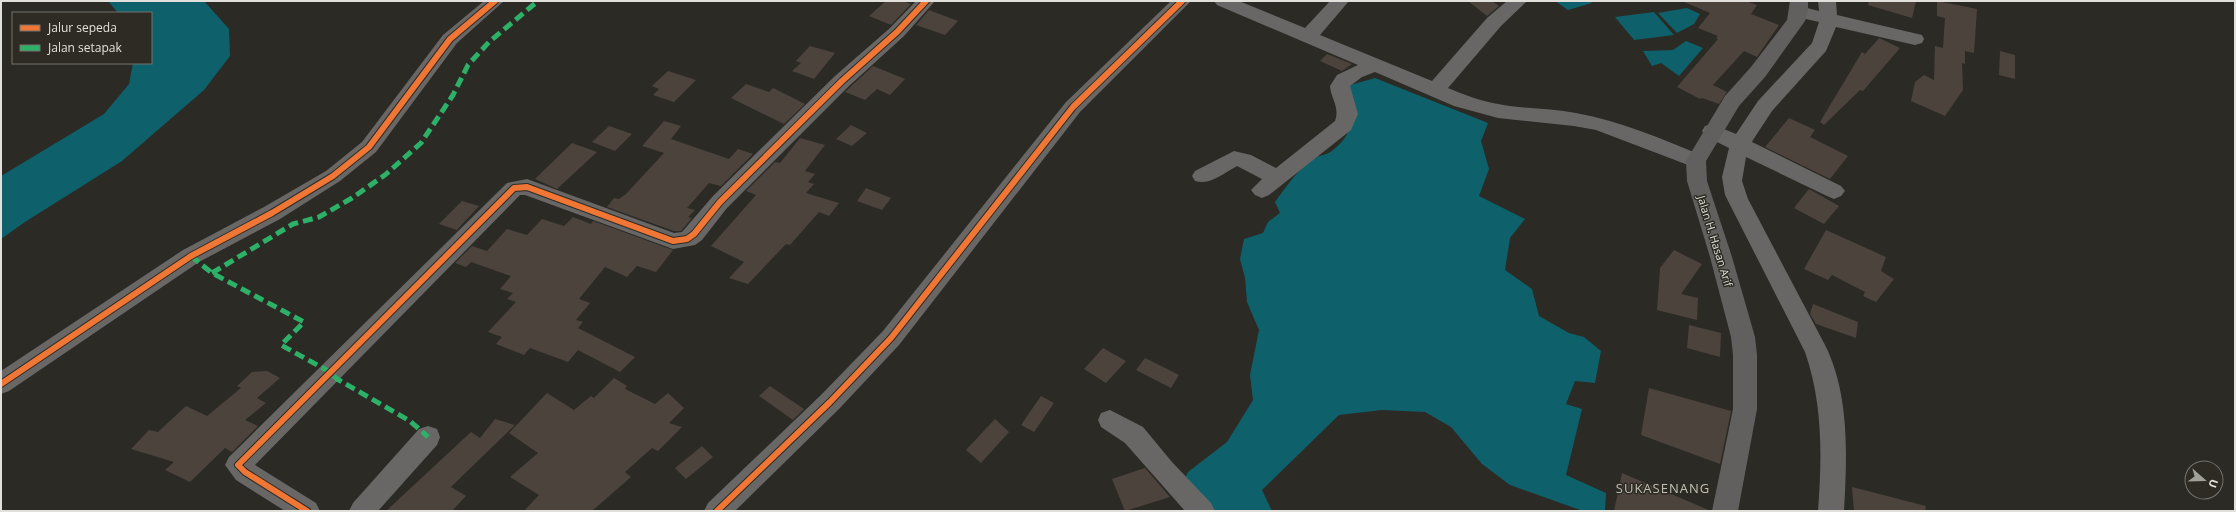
<svg xmlns="http://www.w3.org/2000/svg" width="2236" height="512" font-family="'Open Sans',sans-serif">
<style>
.water{fill:#0e606b}
.building{fill:#4d433d}
.lines{fill:none;stroke-linecap:round;stroke-linejoin:round}
.minor{fill:#686766;fill-rule:evenodd}
.secondary{fill:#62605e;fill-rule:evenodd}
.quiet{stroke:#2db169;stroke-width:5;stroke-dasharray:10 5;stroke-linecap:butt}
.cycleway-casing{stroke:#2d2b23;stroke-width:8}
.cycleway{stroke:#f07635;stroke-width:6}
.labels{text-anchor:middle;stroke-width:3;stroke-linejoin:round;paint-order:stroke}
.street-label{font-size:11px;fill:#e2e0db;stroke:#2d2b23}
.quarter-label{font-size:13px;letter-spacing:1px;fill:#c2c0b5;stroke:#2d2b23}
</style>
<rect width="100%" height="100%" fill="#2b2a25"/>
<!-- water -->
<path class="water" d="M108 1H204L229 29 230 56 204 90 122 161 25 222 1 239V176L104 114 129 84 133 63H151V13H118Z
M1555 1H1590L1592 3 1568 10Z
M1687 8 1700 14 1694 24 1677 33 1658 13Z
M1654 12 1674 35 1634 40 1615 17Z
M1686 41 1703 48 1679 76 1661 63 1652 66 1643 51 1673 50Z
M1375 78 1488 123 1481 141 1489 169 1479 196 1525 219 1510 238 1505 270 1532 289 1539 316 1569 333 1584 337 1601 351 1595 383 1575 381 1566 404 1582 409 1566 475 1606 493 1605 511H1583L1510 485 1482 464 1451 427 1425 412 1382 410 1339 415 1262 490 1272 511H1209L1182 484 1188 472 1227 442 1253 400 1250 375 1259 330 1247 302 1245 278 1240 259 1244 239 1263 233 1268 222 1280 213 1275 202C1286 187 1297 170 1313 159 1319 155 1328 155 1333 150 1357 132 1352 113 1343 87Z"/>
<!-- building -->
<path class="building" d="M886 1H902L911 4 891 25 869 16Z
M1468 1H1492L1499 6 1487 16Z
M1682 1H1746L1757 5 1751 14 1779 25 1757 57 1744 51 1713 85 1727 92 1719 104 1702 98 1700 99 1677 87 1718 39 1716 38 1718 36 1698 28 1710 13Z
M1869 1H1916L1912 18 1868 5Z
M1937 1 1977 9 1974 53 1965 51V64L1962 63 1963 90 1945 116 1911 101 1915 82 1924 75 1934 80 1935 46 1943 48 1945 18 1937 16Z
M929 10 958 21 945 35 916 25Z
M1879 38 1900 48 1863 91 1860 90 1824 125 1820 122 1862 52 1865 54Z
M810 46 835 53 814 79 792 71 801 63 796 61Z
M2000 51 2015 55V79L1999 75Z
M1327 54 1352 64 1342 71 1320 61Z
M873 66 905 79 890 95 877 89 865 100 845 92Z
M668 71 696 80 674 102 653 95 659 89 652 86Z
M746 84 769 92 773 88 805 104 784 124 731 98Z
M1789 118 1815 130 1810 137 1848 156 1830 179 1765 147Z
M664 121 681 126 671 139 729 159 738 149 753 154 721 186 709 183 687 208 695 210 688 217 692 218 681 231H674L607 207 614 198 619 199 626 194 664 153 642 146Z
M851 125 867 133 852 146 836 139Z
M609 126 632 134 615 151 592 142Z
M800 138 825 145 805 171 815 174 808 182 814 184 806 193 839 203 829 216 819 212 790 245 786 244 748 284 729 278 744 262 711 246 756 195 746 191 775 162 780 163Z
M572 143 597 152 557 189 535 179Z
M866 188 891 198 882 210 857 201Z
M1809 189 1839 206 1824 224 1794 208Z
M462 201 479 206 457 230 439 224Z
M573 217 591 224 593 221 673 250 656 272 637 266 627 277 605 267 579 299 590 303 576 320 583 322 578 328 635 357 620 372 578 350 568 362 530 348 524 355 496 344 502 337 488 332 516 302 507 299 513 293 500 289 511 276 471 262 466 267 455 263 472 246 487 251 507 229 527 235 542 219 564 226Z
M1826 230 1886 257 1881 271 1894 279 1876 302 1863 296 1865 292 1832 275 1828 280 1804 269Z
M1674 250 1702 264 1681 294 1698 298 1697 320 1657 310 1660 268Z
M1813 304 1858 322 1856 338 1816 324 1810 314Z
M1689 325 1721 333 1720 357 1687 348Z
M1103 348 1126 361 1106 383 1084 369Z
M1145 358 1179 375 1171 388 1136 370Z
M267 371 280 378 257 398 266 403 245 420 258 426 232 452 225 448 190 482 165 470 174 462 131 449 149 430 158 432 186 406 207 416 241 388 237 386 252 372Z
M614 378 627 386 625 389 655 404 668 393 684 408 669 423 682 427 658 451 652 448 625 472 631 477 592 511H524L539 495 510 477 538 453 509 433 547 393 574 410 591 396 594 398Z
M770 386 804 409 793 420 759 396Z
M1649 388 1731 411 1720 464 1641 435Z
M1041 396 1054 403 1034 432 1021 425Z
M495 419 515 425 451 487 466 496 452 511H386L471 432 480 438Z
M995 419 1009 432 981 463 966 450Z
M702 446 713 457 686 479 675 468Z
M1145 468 1170 497 1125 511 1112 479Z
M1622 473 1711 511H1614Z
M1852 487 1926 506 1925 511H1854Z"/>
<g class="lines">
<!-- minor -->
<path class="minor" d="M484 1H504L457 43 376 152 340 181 280 219 199 262 9 391 1 394V371L183 250 264 207 326 171 362 142 443 35Z
M916 1H935L904 36 849 86 727 208 702 240 695 245 673 249 525 195H520L255 465 316 503 320 511H285L236 480 225 465 229 457 507 183 527 179 674 233 682 232 713 196 835 76 890 28Z
M1171 1H1191L1080 112 899 345 839 409 735 511H704L708 503 821 395 883 331 1066 102Z
M1214 1H1239L1305 28 1330 1H1349L1320 35 1432 81 1487 18 1507 1H1527L1501 26 1448 88C1464 95 1481 101 1498 104 1523 109 1551 108 1576 113 1621 121 1662 139 1703 156L1706 161 1703 166 1696 168 1596 130 1574 126 1498 118 1454 106 1375 72 1362 77 1350 86 1358 114 1351 130 1269 195 1262 198 1255 195 1251 190 1262 179 1237 166C1224 173 1209 186 1195 181L1192 176 1195 171 1234 151 1251 155 1276 168 1335 121C1340 107 1331 99 1330 86L1337 75 1358 65 1217 5Z
M1818 1H1836L1837 15 1922 35 1924 39 1922 43 1915 45 1836 27 1826 51 1772 111 1753 140 1752 142 1841 186 1845 191 1841 196 1834 199 1827 196 1746 157 1742 181 1748 199 1825 345C1850 395 1847 457 1844 511H1818C1822 457 1823 404 1805 352L1725 195 1722 177 1729 148 1705 136 1702 131 1705 126 1712 124 1736 134 1758 101 1812 43 1819 22 1793 16 1790 12 1793 8 1799 6 1819 11Z
M1110 410 1143 427 1172 462 1211 503 1215 511H1185L1125 443 1101 427 1098 420 1101 413Z
M428 426 437 429 440 437 437 445 378 511H349L353 503 419 429Z"/>
<!-- secondary -->
<path class="secondary" d="M1790 1H1808V12L1805 21 1765 77 1739 106 1706 161 1707 181 1732 257 1755 337 1757 355V409L1738 511H1712L1733 409V355L1731 337 1710 257 1687 181 1686 161 1725 96 1751 67 1787 20Z"/>
<!-- quiet -->
<path class="quiet" d="M191 256 212 273 304 322 281 345 330 372 337 379 410 421 428 437
M212 273 293 224 319 217 352 198 385 175 421 143 453 95 468 65 489 42 538 1"/>
<defs>
<path id="cycleway" d="M1 384 191 256 272 213 333 176 369 147 450 39 495 1
M307 511 245 472 238 465 514 188 527 187 673 241 687 239 694 234 720 202 842 81 897 32 926 1
M717 511 830 402 891 338 1073 107 1182 1"/>
</defs>
<!-- cycleway casing -->
<use href="#cycleway" class="cycleway-casing"/>
<!-- cycleway -->
<use href="#cycleway" class="cycleway"/>
</g>
<g class="labels">
<!-- street labels -->
<g class="street-label">
<text transform="translate(1715 241) rotate(73)" y="4">Jalan H. Hasan Arif</text>
</g>
<!-- quarter labels -->
<g class="quarter-label">
<text x="1663" y="493">SUKASENANG</text>
</g>
</g>
<!-- border -->
<rect width="2236" height="512" fill="none" stroke="#e2e0db" stroke-width="4"/>
<!-- legend -->
<rect x="12" y="12" width="140" height="52" fill="#2d2b23" stroke="#75736d"/>
<rect x="20" y="25" width="20" height="6" fill="#f07635" stroke="#75736d"/>
<text x="48" y="32" font-size="12" fill="#e2e0db">Jalur sepeda</text>
<rect x="20" y="45" width="20" height="6" fill="#2db169" stroke="#75736d"/>
<text x="48" y="52" font-size="12" fill="#e2e0db">Jalan setapak</text>
<!-- north arrow -->
<g transform="translate(2204 480) rotate(110)"><circle r="19" fill="#2d2b23" stroke="#75736d"/>
<path d="M0-3L7 15L0 10L-7 15Z" fill="#a2a09b"/>
<text y="-6" font-size="11" font-weight="bold" text-anchor="middle" fill="#e2e0db">U</text>
</g>
</svg>
